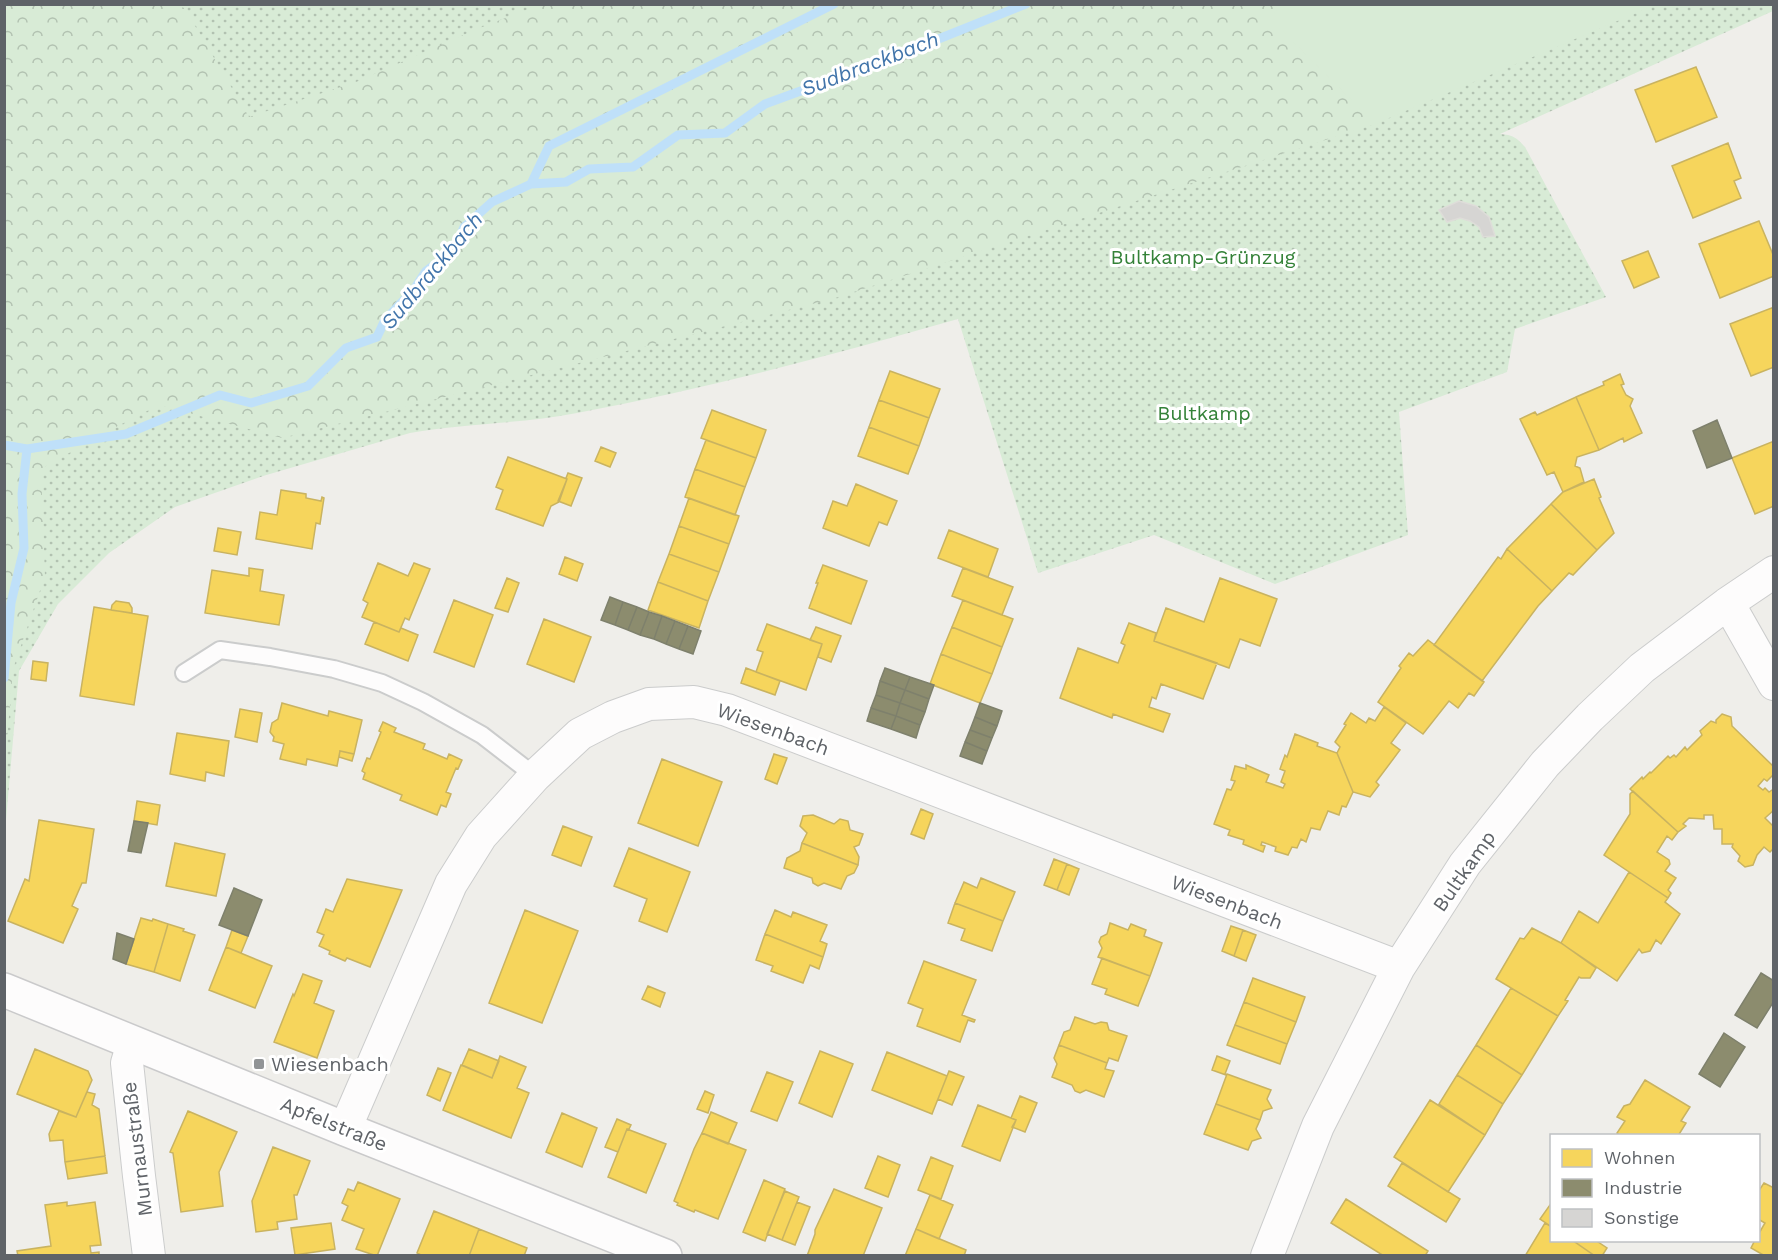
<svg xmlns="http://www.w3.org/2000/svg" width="1778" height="1260" font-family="'Work Sans',sans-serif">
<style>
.grass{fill:url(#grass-dots)}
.forest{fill:url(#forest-crowns)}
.garden{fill:#d8ebd6}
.homes{fill:#f6d55c;stroke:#c9b360;stroke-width:1.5}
.industry{fill:#8c8c6e;stroke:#7e806c;stroke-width:1.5}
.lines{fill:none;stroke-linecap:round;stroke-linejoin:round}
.stream{stroke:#bfe0f9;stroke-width:9}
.building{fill:#d6d5d3;stroke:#deddd9;stroke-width:1.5}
.lane-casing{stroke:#cbcccc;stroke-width:20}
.street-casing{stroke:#cbcccc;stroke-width:34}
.secondary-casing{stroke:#cacacb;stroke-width:36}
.lane{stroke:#fdfcfc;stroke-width:16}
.street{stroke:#fdfcfc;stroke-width:32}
.secondary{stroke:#fdfcfc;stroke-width:33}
.poi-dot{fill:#919496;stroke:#fff;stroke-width:2}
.labels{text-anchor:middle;stroke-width:6;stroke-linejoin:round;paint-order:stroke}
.park-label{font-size:20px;fill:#348238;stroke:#fff}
.street-label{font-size:20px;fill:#5f6368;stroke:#fff}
.poi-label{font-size:20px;fill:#5f6368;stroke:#fff;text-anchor:start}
.water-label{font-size:21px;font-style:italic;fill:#4174aa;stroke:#fff}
</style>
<defs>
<pattern id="grass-dots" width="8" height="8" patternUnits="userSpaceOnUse" patternTransform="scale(1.5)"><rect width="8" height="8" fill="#d8ebd6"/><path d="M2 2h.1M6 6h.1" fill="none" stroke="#b2c2b1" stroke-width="1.8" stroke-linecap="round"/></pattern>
<pattern id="forest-crowns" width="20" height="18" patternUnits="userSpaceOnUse" patternTransform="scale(1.5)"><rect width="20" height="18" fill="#d8ebd6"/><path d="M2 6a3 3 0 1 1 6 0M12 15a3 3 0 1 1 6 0" fill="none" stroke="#b2c2b1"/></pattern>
</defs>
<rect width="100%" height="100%" fill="#efeeea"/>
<!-- grass -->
<path class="grass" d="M5 5H1773V11L1500 134C1513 135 1516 137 1525 147L1606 297 1515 329 1507 372 1399 412 1408 535 1275 584 1154 535 1038 573 958 319C832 355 706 389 577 413 522 424 465 423 410 433L263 476 175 507 109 553 58 604 19 671 5 832Z"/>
<!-- forest -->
<path class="forest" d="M5 5H180L185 9 249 117 356 82 477 29 539 5H1281L1271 18 1375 124 832 299 282 438 159 405 106 432 41 469 45 576 13 669 5 764Z"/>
<!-- garden -->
<path class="garden" d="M1281 5V4L1655 5 1375 124 1270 18Z"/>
<!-- homes -->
<path class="homes" d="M1696 67 1717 117 1656 142 1635 90Z
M1728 143 1741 178 1734 181 1741 198 1693 218 1672 166Z
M1759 221 1774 257V276L1720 298 1699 244Z
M1648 251 1659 277 1634 288 1622 261Z
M1774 307V367L1751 376 1730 324Z
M890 371 940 389 929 418 879 400Z
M1620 374 1624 384 1621 385 1626 395 1633 399 1630 406 1642 433 1624 442 1623 438 1599 450 1576 397 1604 385 1603 382Z
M1576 397 1599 450 1577 457 1575 466 1580 468 1584 482 1563 492 1554 472 1547 475 1520 419 1535 412 1537 415Z
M879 400 929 418 919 446 869 427Z
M712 410 766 430 756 458 701 438Z
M869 427 919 446 908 474 858 456Z
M706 440 756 458 745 487 695 469Z
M1774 441V506L1755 514 1732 458Z
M601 447 616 453 610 467 595 461Z
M508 457 567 479 559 502 551 506 543 526 496 509 503 490 496 487Z
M695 469 745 487 735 515 685 497Z
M568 473 582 478 571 506 558 501 567 479 566 478Z
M1594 479 1601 497 1599 498 1614 533 1597 550 1551 504 1563 492Z
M856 484 897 501 887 525 879 522 869 546 823 528 833 501 847 506Z
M281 490 306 494V498L321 501 322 497 324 498 320 524 316 523 312 549 256 539 260 512 277 515Z
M689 498 739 516 729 544 679 526Z
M1551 504 1597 550 1573 575 1569 573 1552 591 1507 549Z
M679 526 729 544 719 572 669 554Z
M218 528 241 532 237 555 214 551Z
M949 530 998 549 988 577 938 558Z
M1507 549 1552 591 1538 606 1482 681 1434 645 1498 557 1501 559Z
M669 554 719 572 708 601 658 582Z
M565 557 583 564 577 581 559 574Z
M378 563 408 576 414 563 430 569 409 620 405 618 399 632 362 617 368 603 363 600Z
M823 565 867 581 851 624 809 608 818 583H816Z
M249 568 263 570 260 591 284 595 279 625 205 613 212 570 249 576Z
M963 568 1013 587 1002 615 952 596Z
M507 578 519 583 508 612 495 608Z
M1220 578 1277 599 1260 646 1240 639 1229 668 1154 641 1166 608 1204 622Z
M658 582 708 601 699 628 648 610Z
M454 600 493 615 474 667 434 652Z
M963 600 1013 619 1002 647 952 627Z
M116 601 129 603 132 608V613L111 610 112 605Z
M94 607 148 616 134 705 80 696Z
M544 619 591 637 574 682 527 664Z
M374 622 399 632 401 628 418 635 408 661 365 644Z
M1129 623 1156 633 1154 641 1217 663 1203 699 1161 684 1156 699 1152 697 1149 707 1170 714 1163 732 1113 714 1112 718 1060 698 1078 648 1118 663 1125 645 1121 643Z
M767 624 822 644 806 690 756 672 763 652 757 650Z
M816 627 841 636 831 662 818 657 822 644 810 640Z
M952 627 1002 647 992 674 941 654Z
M1428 640 1484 682 1474 696 1469 693 1458 708 1449 701 1423 734 1378 702 1401 668 1399 666 1409 653 1413 656Z
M941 654 992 674 980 703 930 684Z
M33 661 48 663 46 681 31 679Z
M746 668 780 681 775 695 741 683Z
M282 703 328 716 329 711 362 720 354 754 340 751 337 766 307 759 306 765 280 759 284 744 273 741 274 737 270 732 272 723 278 719Z
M1384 707 1406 723 1391 743 1400 750 1376 782 1379 785 1370 797 1353 792 1337 753 1340 747 1335 742 1346 725 1344 724 1351 713 1366 723 1369 718 1375 721Z
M240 709 262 713 257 742 235 737Z
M1722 714 1731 717 1732 726 1774 767V774L1767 781 1764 779 1758 786 1763 790 1765 788 1769 792 1772 790 1774 791V810L1765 818 1774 827V848L1770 852 1764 847 1757 855 1753 865 1745 867 1738 861 1740 856 1732 847 1733 844H1722V829H1714L1713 815H1704V819L1689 818 1683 824 1686 826 1678 832 1630 789 1642 777 1643 779 1650 772 1651 773 1668 756 1670 758 1674 755 1676 757 1685 747 1687 750 1702 735 1700 731 1711 721 1716 723V720Z
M383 722 396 728 394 732 425 744 423 749 433 753 447 759 449 754 462 760 458 769 456 768 446 792 451 794 446 807 441 805 437 815 400 800 402 795 363 779 365 773 362 771 367 758 370 759 381 732 379 731Z
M177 733 229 741 224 776 206 772 205 781 170 774Z
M1295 734 1318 743 1317 746 1337 753 1353 792 1346 807 1342 806 1339 815 1328 811 1320 830 1311 828 1306 842 1301 839 1297 848 1292 847 1288 855 1275 851 1276 847 1262 842 1261 845 1265 846 1263 852 1243 844 1244 840 1228 835 1230 830 1214 824 1227 789 1231 790 1235 781 1231 780 1235 766 1246 769V765L1269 775 1266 782 1283 788 1285 784 1281 782 1285 771 1280 769 1285 755 1287 757Z
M340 751 354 754 352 761 339 757Z
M774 754 787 758 777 784 765 779Z
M662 759 722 782 698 846 638 823Z
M1633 791 1678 832 1672 840 1667 836 1657 852 1669 860 1670 864 1665 871 1676 878 1668 890 1671 893 1668 898 1604 855 1630 814V794Z
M137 801 160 805 157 825 134 821Z
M921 809 933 814 924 839 911 834Z
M813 815 834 824 840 819 848 821 850 830 863 834 859 845 854 847 859 857 858 865 802 843 807 833 800 826 803 816Z
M39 820 94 829 86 883H82L72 906 78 909 63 943 8 921 25 879 29 881Z
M563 826 592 837 581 866 552 855Z
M175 843 225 854 216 896 166 886Z
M802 843 858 865 854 873 847 876 841 889 824 883 818 886 813 883 812 878 784 868 787 858 800 851Z
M629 848 690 872 667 932 639 921 647 899 614 886Z
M1054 859 1067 864 1057 890 1044 885Z
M1067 864 1079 869 1069 895 1057 890Z
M1629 872 1668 898 1665 902 1680 914 1661 944 1656 940 1650 951 1642 953 1639 949 1617 981 1561 943 1579 911 1598 923Z
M981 878 1015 892 1003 921 955 903 964 882 977 888Z
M347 879 402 890 370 967 347 958 345 961 329 954 330 951 319 946 324 935 317 932 326 909 333 912Z
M955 903 1003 921 992 951 961 940 965 929 948 923Z
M525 910 578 931 542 1023 489 1003Z
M775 910 791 917 793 912 827 925 820 941 827 944 823 957 765 934Z
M141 918 152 921 153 919 168 924 154 972 126 964Z
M1110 923 1128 930 1131 924 1146 930 1144 936 1162 943 1150 976 1098 957 1102 948 1099 942 1101 937 1107 934Z
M168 924 184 929 183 931 195 935 180 981 154 972Z
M1231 926 1243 930 1234 956 1222 951Z
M1532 928 1561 943 1596 968 1590 978H1581L1579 977 1565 1000 1568 1001 1558 1016 1496 979 1520 938 1524 939Z
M232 930 248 936 241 953 226 947Z
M1243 930 1256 935 1246 961 1234 956Z
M765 934 823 957 819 969 810 965 803 983 771 971 773 966 756 960Z
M226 947 272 966 255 1008 209 990Z
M1102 958 1150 976 1138 1006 1105 994 1107 989 1092 984Z
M924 961 976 980 962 1015 975 1020 974 1022 968 1020 960 1042 917 1026 923 1009 908 1003Z
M303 974 322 981 314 1003 334 1011 317 1058 274 1042 293 994 294 996Z
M1253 978 1305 997 1296 1022 1244 1002Z
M648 986 665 993 660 1007 642 999Z
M1511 988 1558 1016 1522 1075 1476 1045Z
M1244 1002 1296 1022 1287 1044 1235 1025Z
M1075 1017 1095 1024 1101 1022 1107 1023 1109 1030 1127 1036 1118 1061 1109 1058 1107 1063 1059 1045 1064 1032 1070 1030Z
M1235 1025 1287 1044 1280 1064 1227 1045Z
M1059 1045 1107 1063 1105 1069 1114 1071 1104 1097 1086 1090 1080 1093 1075 1091 1072 1085 1052 1077 1057 1064 1054 1058Z
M1476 1045 1522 1075 1503 1104 1457 1075Z
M35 1049 88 1071 92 1080 76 1117 17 1094Z
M469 1049 499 1061 492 1078 462 1065Z
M820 1051 853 1064 832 1117 799 1103Z
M887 1052 947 1076 932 1114 872 1090Z
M500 1056 526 1067 517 1088 529 1093 511 1138 443 1110 461 1065 492 1078Z
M1217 1056 1230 1061 1225 1074 1226 1075 1212 1070Z
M438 1068 451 1073 440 1101 427 1095Z
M949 1071 964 1077 952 1105 938 1099Z
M767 1072 793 1082 777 1121 751 1111Z
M1227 1074 1271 1090 1267 1099 1272 1108 1263 1111 1260 1120 1216 1104Z
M1457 1075 1503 1104 1485 1135 1439 1104Z
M1645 1080 1690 1107 1681 1121 1686 1123 1678 1136H1621L1617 1133 1625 1121 1617 1117 1624 1106 1630 1104Z
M705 1091 714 1095 708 1113 697 1109Z
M87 1092 95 1094 92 1105 99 1109 105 1156 65 1162 63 1140 50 1141 49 1134 59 1111 76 1117Z
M1020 1096 1037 1103 1025 1132 1012 1127 1016 1120 1011 1118Z
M1430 1100 1485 1135 1448 1192 1394 1157Z
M1216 1104 1260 1120 1256 1129 1261 1138 1252 1141 1248 1150 1204 1134Z
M978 1105 1016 1120 1000 1161 962 1146Z
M188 1111 237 1132 219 1172 223 1206 181 1212 173 1153 170 1152Z
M711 1112 737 1123 728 1144 702 1133Z
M562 1113 597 1128 582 1167 546 1152Z
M617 1119 631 1125 629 1129H627L618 1152 605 1147Z
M627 1129 666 1144 646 1193 608 1177Z
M702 1133 746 1150 718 1219 695 1210 694 1212 677 1205 678 1203 674 1201 694 1149Z
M273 1147 310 1161 297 1195H294L297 1219 277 1222 278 1229 256 1232 252 1201Z
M105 1156 107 1173 68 1179 65 1162Z
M878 1156 900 1165 888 1197 865 1188Z
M931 1157 953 1166 941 1199 918 1190Z
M1402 1163 1460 1199 1446 1222 1388 1186Z
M764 1180 785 1189 765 1241 743 1232Z
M358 1182 400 1199 377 1256 356 1249 364 1229 342 1220 348 1206 342 1203 348 1189 354 1191Z
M1764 1183 1774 1188V1256H1765L1751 1248 1755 1240H1758V1235L1765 1223 1758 1219V1192Z
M834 1189 882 1208 863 1256H807L815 1234V1230Z
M785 1191 799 1197 782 1240 767 1234Z
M930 1195 953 1205 939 1239 916 1229Z
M1346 1199 1428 1251 1425 1256H1384L1331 1223Z
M67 1202V1206L95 1202 101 1245 90 1246 91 1253 99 1252V1256H18L17 1251 51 1246 45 1205Z
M797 1202 810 1207 795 1245 782 1240Z
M1552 1202V1227L1540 1219Z
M434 1211 479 1229 469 1256H423L417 1253Z
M331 1223 335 1249 295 1255 291 1228Z
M1545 1223 1552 1227V1240H1572L1595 1256H1525Z
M479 1229 527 1248 524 1256H469Z
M916 1229 966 1250 964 1256H905Z
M1572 1240H1595L1607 1248 1602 1256H1595Z"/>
<!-- industry -->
<path class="industry" d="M1717 420 1732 458 1707 468 1693 431Z
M610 597 623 602 615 625 601 620Z
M623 602 637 607 628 630 615 625Z
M637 607 649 612 640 635 628 630Z
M649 612 662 616 654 639 640 635Z
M662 616 675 621 666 644 654 639Z
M675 621 688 626 679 649 666 644Z
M688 626 701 631 693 654 679 649Z
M885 668 910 677 905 690 880 681Z
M910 677 934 685 929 699 905 690Z
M880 681 905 690 900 703 876 695Z
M905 690 929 699 925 712 900 703Z
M876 695 900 703 896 716 871 708Z
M900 703 925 712 920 725 896 716Z
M980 703 1002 711 997 726 975 717Z
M871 708 896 716 891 729 867 721Z
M896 716 920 725 916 738 891 729Z
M975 717 997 726 992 738 970 730Z
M970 730 992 738 987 751 965 742Z
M965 742 987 751 982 764 960 756Z
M134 821 148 823 141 853 128 851Z
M234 888 262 900 248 936 219 925Z
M117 933 134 939 126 964 113 959Z
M1761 973 1774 981V1001L1757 1028 1735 1015Z
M1724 1033 1745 1047 1720 1087 1699 1074Z"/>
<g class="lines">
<!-- stream -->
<path class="stream" d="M531 184 549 146 834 4
M4 445 27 449 126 434 220 395 251 403 308 386 346 348 377 337 385 320 415 288 426 271 453 251 464 227 492 202 531 184 566 182 589 169 633 167 678 135 725 133 765 104 891 58 1026 4
M4 678 11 603 24 548 22 494 27 449"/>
</g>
<!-- building -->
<path class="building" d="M1459 201 1476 206 1489 217 1495 236 1483 237 1479 227 1470 221 1460 218 1447 222 1439 210Z"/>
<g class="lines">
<defs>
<path id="lane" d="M184 673 220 650 270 657 334 669 382 683 423 702 482 735 535 776"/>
<path id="street" d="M1728 603 1774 684
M133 1043 127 1063 139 1176 149 1256
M345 1129 451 884 481 836 535 776 580 734 613 717 649 704 694 702 727 710 1399 967
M1267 1256 1318 1126 1399 967 1465 864 1545 764 1590 717 1642 668 1728 603 1774 572"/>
<path id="secondary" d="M4 990 345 1129 665 1256"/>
</defs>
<!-- lane casing -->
<use href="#lane" class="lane-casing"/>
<!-- street casing -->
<use href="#street" class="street-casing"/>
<!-- secondary casing -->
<use href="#secondary" class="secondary-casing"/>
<!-- lane -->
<use href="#lane" class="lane"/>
<!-- street -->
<use href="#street" class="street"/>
<!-- secondary -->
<use href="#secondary" class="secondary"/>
</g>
<!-- markers -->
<rect class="poi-dot" x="253" y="1058" width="12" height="12" rx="3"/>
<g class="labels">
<!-- park labels -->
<g class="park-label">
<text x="1203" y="264">Bultkamp-Grünzug</text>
<text x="1204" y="420">Bultkamp</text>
</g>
<!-- street labels -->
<g class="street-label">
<text transform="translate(773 729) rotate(20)" y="7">Wiesenbach</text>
<text transform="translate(1464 871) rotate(-55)" y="7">Bultkamp</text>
<text transform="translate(1227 902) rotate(21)" y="7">Wiesenbach</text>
<text transform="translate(334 1124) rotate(22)" y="7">Apfelstraße</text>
<text transform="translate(137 1149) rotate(-97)" y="7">Murnaustraße</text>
</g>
<!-- poi labels -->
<g class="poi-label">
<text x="271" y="1071">Wiesenbach</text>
</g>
<!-- water labels -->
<g class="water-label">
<text transform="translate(870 64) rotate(-21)" y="7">Sudbrackbach</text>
<text transform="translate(432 271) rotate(-50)" y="7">Sudbrackbach</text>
</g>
</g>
<!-- border -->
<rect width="1778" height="1260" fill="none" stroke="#5f6368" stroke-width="12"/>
<!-- legend -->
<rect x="1550" y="1134" width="210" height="108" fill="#ffffff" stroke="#bfc1c3" stroke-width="1.5"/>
<rect x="1562" y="1149" width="30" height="18" fill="#f6d55c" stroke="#bfc1c3" stroke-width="1.5"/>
<text x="1604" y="1164" font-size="18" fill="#5f6368">Wohnen</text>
<rect x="1562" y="1179" width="30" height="18" fill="#8c8c6e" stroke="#bfc1c3" stroke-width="1.5"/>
<text x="1604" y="1194" font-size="18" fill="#5f6368">Industrie</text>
<rect x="1562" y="1209" width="30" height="18" fill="#d6d5d3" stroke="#bfc1c3" stroke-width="1.5"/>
<text x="1604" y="1224" font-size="18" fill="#5f6368">Sonstige</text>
</svg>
